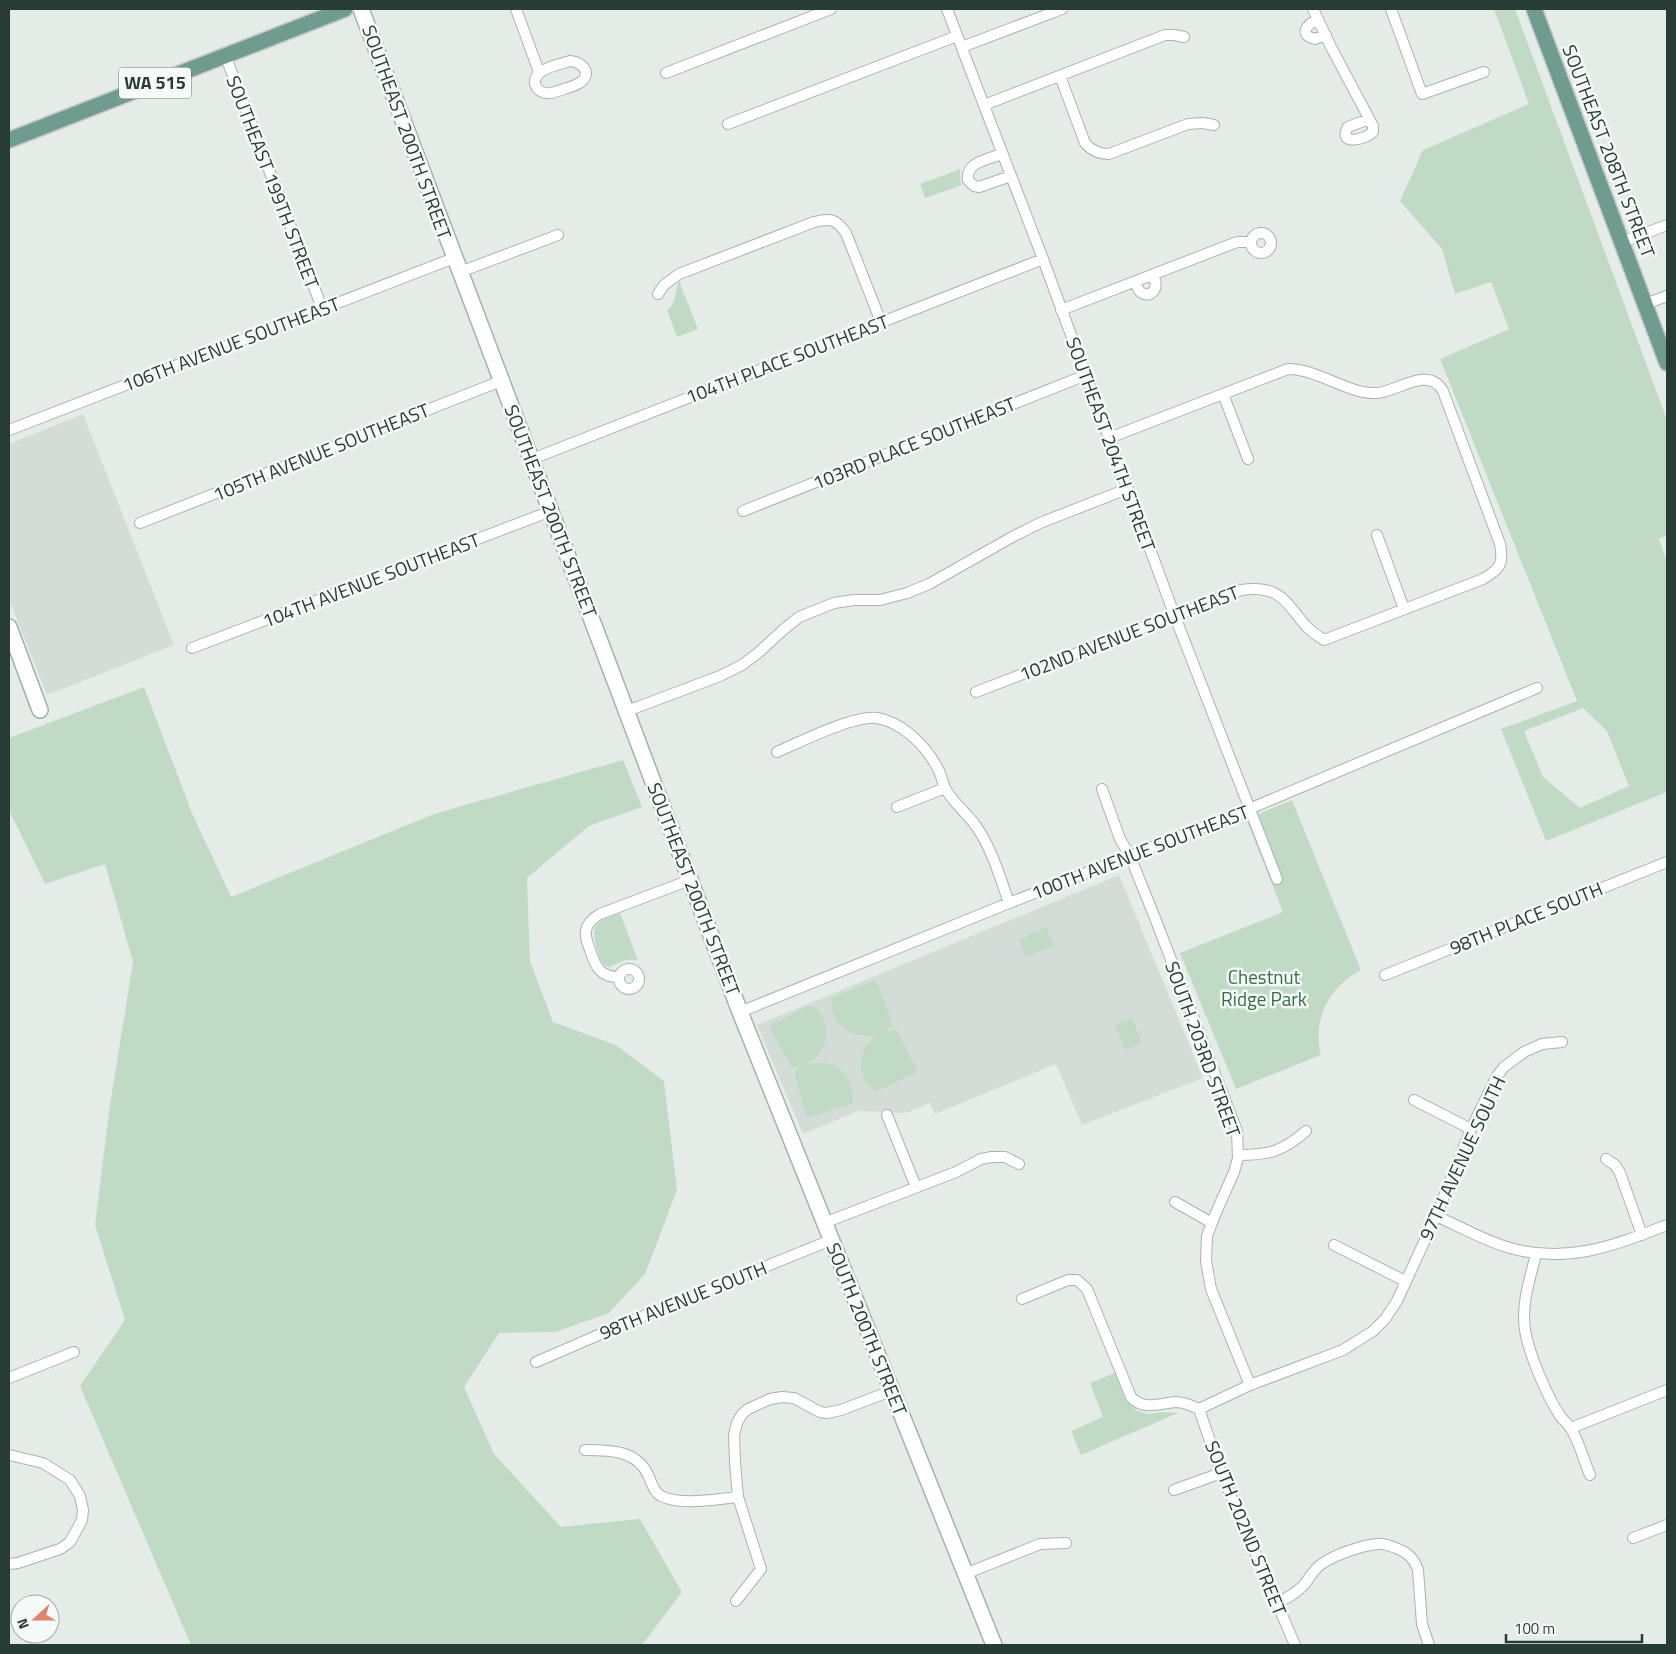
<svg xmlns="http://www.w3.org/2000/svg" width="1676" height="1654" font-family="'Titillium Web',sans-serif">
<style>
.built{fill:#d3dcd7}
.green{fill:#c1dac6;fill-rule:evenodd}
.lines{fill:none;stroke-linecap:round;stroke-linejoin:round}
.street-casing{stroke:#a8b4af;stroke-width:12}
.secondary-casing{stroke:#a1b4ac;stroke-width:18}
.primary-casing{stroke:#c2c8c6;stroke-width:18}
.street{stroke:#fff;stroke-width:10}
.secondary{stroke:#fff;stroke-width:15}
.primary{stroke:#6f9c8e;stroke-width:15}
.labels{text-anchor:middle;stroke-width:5;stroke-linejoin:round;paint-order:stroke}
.shield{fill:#f5f9f7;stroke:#64756f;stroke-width:1}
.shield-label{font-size:18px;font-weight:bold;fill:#263c35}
.street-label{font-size:19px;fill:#263c35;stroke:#f5f9f7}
.park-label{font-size:19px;fill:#356e48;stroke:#f5f9f7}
</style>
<rect width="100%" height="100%" fill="#e5ece8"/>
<!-- built -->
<path class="built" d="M83 414 174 645 47 695 9 599V444Z
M1119 875 1203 1078 1082 1125 1056 1064 935 1114 930 1103 906 1113 858 1111 803 1134 757 1025Z"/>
<!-- green -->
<path class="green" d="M1494 9H1515L1667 420V535L1659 539 1667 562V792L1546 841 1501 729 1577 701 1440 359 1509 329 1491 282 1455 294 1442 249 1400 201 1423 150 1529 104ZM1583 708 1607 731 1629 786 1580 808 1543 777 1524 731Z
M960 169V180L962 185 925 198 920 184Z
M679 281 698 329 677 337 667 310C678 302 674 291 679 281Z
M144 687 192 813 231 897 434 814 623 760 642 807 589 826 527 878 530 961 553 1022 616 1045 664 1081 677 1190 645 1274 609 1313 555 1332 499 1333 464 1387 494 1454 561 1527 640 1519 682 1592 642 1645H191L80 1386 125 1320 95 1225 109 1111 133 962 105 864 45 884 9 810V738Z
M1292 800 1361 970C1329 987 1312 1019 1321 1055L1236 1089 1180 953 1283 912 1246 819Z
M620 913 638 960C623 958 622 962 609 967 606 966 605 967 603 964 598 957 591 932 596 926 602 918 612 916 620 913Z
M1047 927 1049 932 1048 933 1054 946 1026 957 1019 939 1028 937 1027 935Z
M873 981 877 982 892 1022 891 1026 886 1031 897 1030 917 1070 916 1073 877 1091 873 1090C853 1073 860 1049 877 1035 853 1039 829 1026 832 998Z
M808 1006C825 1007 829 1034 824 1046 820 1054 814 1059 807 1064 815 1063 823 1062 831 1064 846 1070 855 1089 852 1104L809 1117 806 1116 795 1075 796 1071 801 1066 792 1068 770 1028 771 1025Z
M1132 1018 1142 1043 1125 1050 1115 1025Z
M1115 1373 1126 1401 1137 1411 1147 1414 1164 1412 1178 1413 1081 1455 1071 1431 1103 1417 1090 1383Z"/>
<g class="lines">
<defs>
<path id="street" d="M516 9 539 72
M947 9 1043 259 1174 614 1277 879
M1313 9 1331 47 1373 126V132C1365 140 1337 146 1348 127L1366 120 1371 123
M1391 9 1422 94 1484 72
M1318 19C1307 24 1298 35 1315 39L1326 35
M962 47 1062 9
M225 55 322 308
M570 61C581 62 593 72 581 82 574 87 563 89 555 92 539 98 527 81 541 72 548 66 561 64 570 61Z
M666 73 831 9
M1060 76 1085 143C1092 151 1099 154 1109 154L1188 124 1203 123 1214 125
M984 105 1165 35H1174L1184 37
M728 124 957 36
M1002 154C989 159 965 162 968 180L974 186 979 187 1011 176
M1251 243a10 10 0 1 1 20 0a10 10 0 1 1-20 0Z
M1622 242 1667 225
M460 272 558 235
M1135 282C1138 290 1141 296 1150 294 1158 289 1156 282 1153 275
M658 294 664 285 679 274 814 222C831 218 836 219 846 233L881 322
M1645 304 1667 296
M1061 310 1237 242H1251
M1223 394 1248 459
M9 430 454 258
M532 459 1043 259
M743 511 1086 375
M140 523 501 381
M1377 535 1404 609
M192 648 551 511
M976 692 1241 590C1293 582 1288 620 1324 640L1483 579C1500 569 1504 564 1500 544L1443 391C1428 365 1397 392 1377 393 1349 395 1319 369 1288 369L1109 438
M627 711 720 676 742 665 758 653 783 630 799 617 834 603 854 600H880L907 593 929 584 1014 536 1040 523 1127 489
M777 752C800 742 854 715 877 718 902 722 925 745 937 767 941 773 942 781 945 788 953 803 967 813 976 826 992 849 1000 877 1009 903
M1102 789 1120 839 1130 856 1155 918 1237 1131 1238 1158 1234 1172 1215 1215 1207 1236 1206 1261 1211 1289 1250 1385
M897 807 945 788
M619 979a10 10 0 1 1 20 0a10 10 0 1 1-20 0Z
M1385 975 1667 862
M618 977C600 977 595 966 590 950 588 944 585 938 586 931 587 923 593 918 600 914L690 880
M740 1012 1009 903 1249 809 1537 688
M1414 1100 1471 1129
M887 1115 916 1187
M1238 1155C1269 1155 1282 1152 1306 1131
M1606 1159 1615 1165 1620 1173 1642 1235
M1175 1202 1212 1223
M1436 1216C1459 1226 1483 1240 1507 1247 1565 1265 1613 1246 1667 1225
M824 1223 956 1172 981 1159 992 1157H1005L1019 1164
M1334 1245 1405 1281
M1536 1254C1530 1279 1521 1304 1525 1330 1529 1354 1546 1394 1559 1414 1562 1420 1568 1423 1571 1429 1579 1441 1584 1461 1590 1475
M1022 1299 1068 1280H1077L1087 1289 1131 1397C1143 1411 1160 1403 1176 1402 1184 1402 1192 1406 1199 1409
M536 1362 624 1324 831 1240
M9 1378 74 1352
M1199 1409 1250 1385 1343 1350 1373 1331 1385 1319 1397 1301 1436 1216 1471 1129 1497 1076 1504 1067 1524 1052 1542 1044 1562 1042
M1199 1409 1221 1473 1295 1645
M1571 1428 1667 1390
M585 1450C610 1450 638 1450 649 1477 652 1484 654 1492 661 1496 681 1506 716 1499 738 1497
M9 1455 43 1463 70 1480 80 1496 83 1510 82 1520 70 1542 60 1549 18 1563 9 1564
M1174 1490 1221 1473
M1633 1538 1667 1525
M965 1574 1040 1544 1066 1543
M736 1601 761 1569 738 1497 735 1462 734 1435 737 1423 742 1414 748 1409 770 1399 782 1397 794 1398 820 1412 827 1413 841 1410 891 1391
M1277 1603C1287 1598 1295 1594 1303 1586 1310 1578 1314 1568 1323 1563 1337 1554 1363 1545 1378 1544 1382 1543 1386 1545 1390 1546 1403 1550 1413 1555 1418 1570L1422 1624 1429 1645"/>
<path id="secondary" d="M361 9 740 1012 994 1645
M9 627 40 710"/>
<path id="primary" d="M1534 9 1667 363
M9 140 345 9"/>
</defs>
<!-- street casing -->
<use href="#street" class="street-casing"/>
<!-- secondary casing -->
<use href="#secondary" class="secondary-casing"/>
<!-- primary casing -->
<use href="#primary" class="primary-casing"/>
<!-- street -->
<use href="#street" class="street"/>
<!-- secondary -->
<use href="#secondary" class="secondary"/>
<!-- primary -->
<use href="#primary" class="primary"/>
</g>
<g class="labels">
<!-- shield labels -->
<rect class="shield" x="119" y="67.5" width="72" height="31" rx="4"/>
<g class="shield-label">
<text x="155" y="89">WA 515</text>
</g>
<!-- street labels -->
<g class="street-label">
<text transform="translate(407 132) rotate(70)" y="7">SOUTHEAST 200TH STREET</text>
<text transform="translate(1609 151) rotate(69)" y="7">SOUTHEAST 208TH STREET</text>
<text transform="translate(273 182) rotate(69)" y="7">SOUTHEAST 199TH STREET</text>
<text transform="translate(231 344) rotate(-21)" y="7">106TH AVENUE SOUTHEAST</text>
<text transform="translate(787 359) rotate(-21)" y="7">104TH PLACE SOUTHEAST</text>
<text transform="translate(914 443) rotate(-22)" y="7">103RD PLACE SOUTHEAST</text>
<text transform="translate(1111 444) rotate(70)" y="7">SOUTHEAST 204TH STREET</text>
<text transform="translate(321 452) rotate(-22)" y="7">105TH AVENUE SOUTHEAST</text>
<text transform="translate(551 511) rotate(69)" y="7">SOUTHEAST 200TH STREET</text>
<text transform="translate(371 580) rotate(-21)" y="7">104TH AVENUE SOUTHEAST</text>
<text transform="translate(1129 633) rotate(-21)" y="7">102ND AVENUE SOUTHEAST</text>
<text transform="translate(1140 852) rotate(-21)" y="7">100TH AVENUE SOUTHEAST</text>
<text transform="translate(694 889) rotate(69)" y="7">SOUTHEAST 200TH STREET</text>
<text transform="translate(1526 918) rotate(-22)" y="7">98TH PLACE SOUTH</text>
<text transform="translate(1203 1049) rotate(70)" y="7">SOUTH 203RD STREET</text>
<text transform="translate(1462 1158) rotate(-65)" y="7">97TH AVENUE SOUTH</text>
<text transform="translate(683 1300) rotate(-22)" y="7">98TH AVENUE SOUTH</text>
<text transform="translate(867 1329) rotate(68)" y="7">SOUTH 200TH STREET</text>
<text transform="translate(1246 1528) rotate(68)" y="7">SOUTH 202ND STREET</text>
</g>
<!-- park labels -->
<g class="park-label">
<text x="1264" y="984">Chestnut<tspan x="1264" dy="22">Ridge Park</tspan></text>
</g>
</g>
<!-- border -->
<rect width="1676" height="1654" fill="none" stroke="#263c35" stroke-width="20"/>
<!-- north arrow -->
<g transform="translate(35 1619) rotate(249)"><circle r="24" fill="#f5f9f7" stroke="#a2ada9"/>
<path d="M0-4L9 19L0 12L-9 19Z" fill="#e1846e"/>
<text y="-8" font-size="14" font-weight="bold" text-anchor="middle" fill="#263c35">N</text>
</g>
<!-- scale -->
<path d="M1506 1634v8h136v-8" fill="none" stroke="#263c35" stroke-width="2.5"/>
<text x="1514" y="1634" font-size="15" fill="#263c35" stroke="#f5f9f7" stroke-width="4" paint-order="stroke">100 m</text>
</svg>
